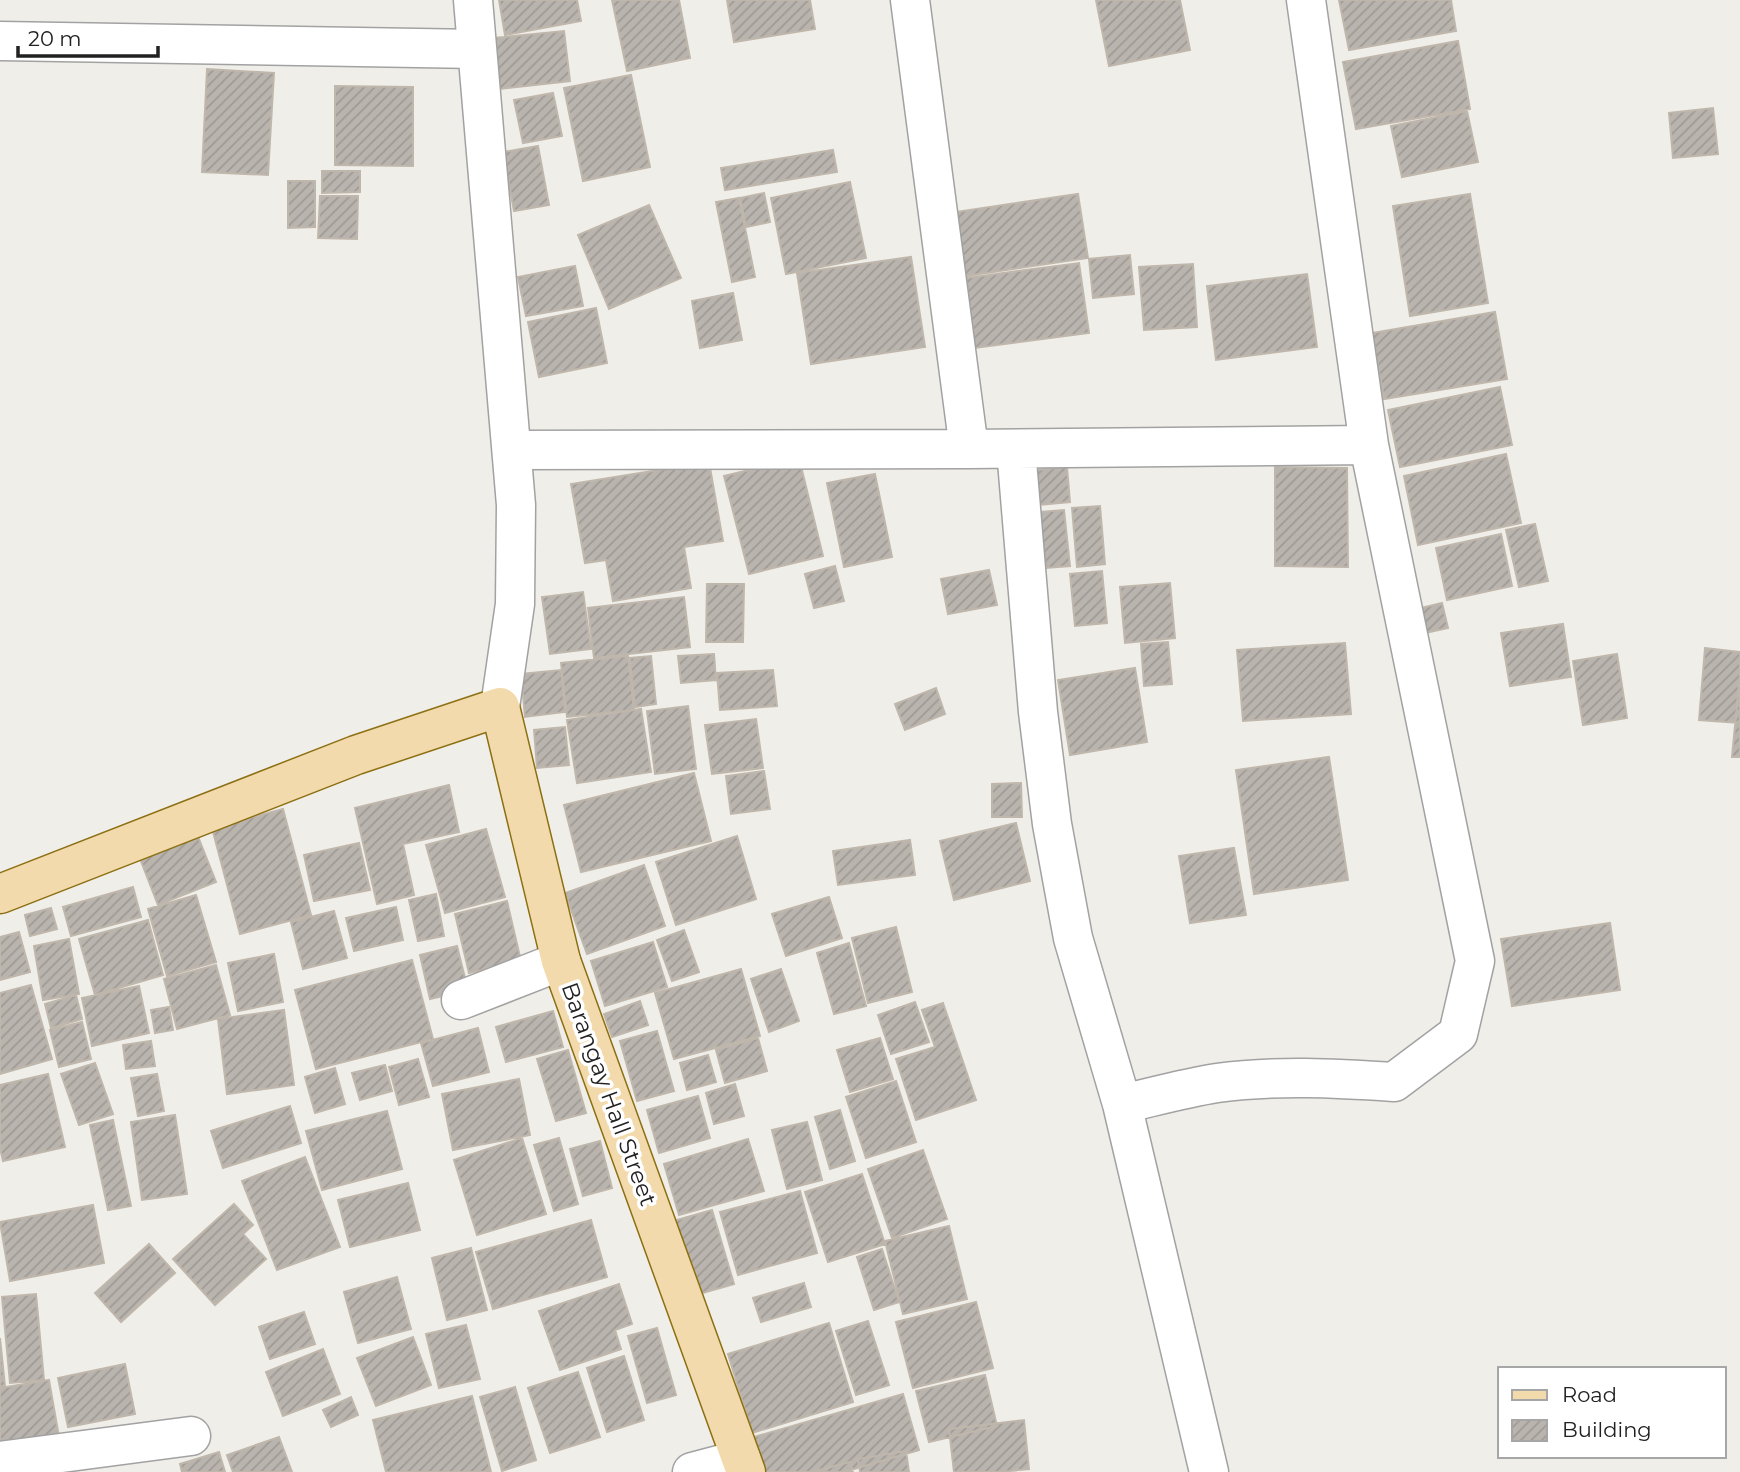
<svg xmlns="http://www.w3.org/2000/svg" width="1740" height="1472" font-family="Montserrat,sans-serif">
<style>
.building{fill:url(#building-hatch);stroke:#c0b7ac;stroke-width:2}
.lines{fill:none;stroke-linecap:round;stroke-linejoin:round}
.minor-casing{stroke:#a2a2a2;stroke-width:41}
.major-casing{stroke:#8c6f11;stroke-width:41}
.minor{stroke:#fff;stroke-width:38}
.major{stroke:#f2daac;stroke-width:38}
.labels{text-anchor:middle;stroke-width:7;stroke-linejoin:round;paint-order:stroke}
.street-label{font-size:23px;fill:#212121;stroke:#fff}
</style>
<defs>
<pattern id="building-hatch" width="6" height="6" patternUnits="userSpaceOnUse" patternTransform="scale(1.75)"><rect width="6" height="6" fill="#b9b4ae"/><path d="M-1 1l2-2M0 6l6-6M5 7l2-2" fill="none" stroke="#9f9a95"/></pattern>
</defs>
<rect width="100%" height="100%" fill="#f0eee9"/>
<!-- building -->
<path class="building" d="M499 0H577L581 21 505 35Z
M612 0H679L690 58 627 71Z
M727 0H810L815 29 734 42Z
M1096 0H1180L1190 50 1109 66Z
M1339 0H1451L1456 31 1349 50Z
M564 31 570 81 500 89 494 38Z
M1458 41 1470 109 1356 129 1343 62Z
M207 69 274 73 268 175 202 172Z
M631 75 650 167 583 181 564 88Z
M335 86 413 87V166L335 165Z
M553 93 562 136 523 143 514 100Z
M1713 108 1718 154 1673 158 1669 113Z
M1467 111 1478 162 1402 177 1391 126Z
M538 146 549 205 514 211 503 152Z
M833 150 837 172 725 190 721 168Z
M322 171H360V192L322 193Z
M288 181H315V227L288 228Z
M850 182 866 258 786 274 771 198Z
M764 193 770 222 746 227 740 198Z
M1078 194 1088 258 959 277 949 213Z
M1470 194 1488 303 1410 316 1393 206Z
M320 196H358L357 239 318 238Z
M739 198 755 277 732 282 716 202Z
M649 205 681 278 609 309 578 235Z
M1130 255 1134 294 1093 298 1089 259Z
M911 257 925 347 811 364 797 273Z
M1079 263 1089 333 975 348 966 278Z
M1193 264 1197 327 1144 330 1139 267Z
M575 266 583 306 526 316 518 277Z
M1307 274 1317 347 1216 360 1207 286Z
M733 293 742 340 700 348 692 301Z
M596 308 607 363 539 377 528 322Z
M1495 312 1507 379 1384 399 1372 333Z
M1500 387 1512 445 1400 467 1388 410Z
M1506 454 1521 523 1418 545 1404 476Z
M799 458 823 556 749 574 724 476Z
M709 462 723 541 684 547 691 588 613 601 606 560 585 563 571 484Z
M1067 467 1070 502 1028 506 1025 471Z
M1275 467 1347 468 1348 567 1275 566Z
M875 474 892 557 844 567 827 483Z
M1100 506 1105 564 1077 567 1072 508Z
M1064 510 1070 566 1033 569 1027 513Z
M1535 524 1548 581 1519 587 1506 530Z
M1501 534 1512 586 1447 600 1436 548Z
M835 566 844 601 814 608 805 574Z
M989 570 997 605 948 614 941 579Z
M1102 571 1107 623 1075 626 1070 574Z
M1170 583 1175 638 1125 643 1120 587Z
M707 584H744L743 642H706Z
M583 592 591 649 550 654 542 597Z
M684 597 690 647 594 658 588 608Z
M1442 603 1448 628 1425 633 1421 608Z
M1563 624 1571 677 1510 686 1501 633Z
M1168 642 1172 684 1144 686 1141 644Z
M1345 643 1351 714 1243 721 1237 650Z
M1705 648 1740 652V723L1699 720Z
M714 654 716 680 681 683 678 656Z
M1617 654 1627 718 1583 725 1573 661Z
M628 656 634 710 567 717 561 663Z
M651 656 656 704 635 707 630 658Z
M1135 668 1147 742 1070 755 1058 680Z
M561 670 565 712 525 717 521 674Z
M773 670 777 706 720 710 717 673Z
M1739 684 1740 685V757H1732Z
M936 688 945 714 905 730 895 704Z
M688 706 696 769 655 774 647 711Z
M641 709 651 772 577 783 567 720Z
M756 719 763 768 712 774 705 725Z
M565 727 569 765 537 768 534 730Z
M1329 757 1348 880 1254 894 1236 770Z
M764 771 770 809 731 814 726 776Z
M694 773 711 841 581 872 564 805Z
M1021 783 1022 817H992V784Z
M449 785 459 832 403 844 414 895 377 904 355 808Z
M283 809 311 915 240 934 212 828Z
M1016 823 1030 881 954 900 940 841Z
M486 829 505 897 445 913 426 845Z
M197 834 216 882 158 905 139 856Z
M737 836 756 899 676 925 656 862Z
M910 840 915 875 838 885 833 851Z
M359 843 370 890 314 901 304 855Z
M1234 848 1246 915 1190 923 1179 856Z
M644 865 665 926 587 954 565 893Z
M133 887 141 917 71 936 63 907Z
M436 894 444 936 418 941 409 900Z
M196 895 216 962 167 976 148 909Z
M829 897 842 938 786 956 772 914Z
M507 901 521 961 469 973 455 914Z
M396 907 403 940 354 951 346 918Z
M51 908 57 929 30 936 25 915Z
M334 911 347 958 303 969 291 922Z
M148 920 163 975 95 995 79 939Z
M1610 923 1620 990 1512 1006 1501 939Z
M896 927 912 992 868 1003 852 938Z
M684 930 699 972 672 981 657 940Z
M19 932 30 972 0 980V937Z
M69 939 79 994 43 1000 34 946Z
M653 942 667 987 605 1006 591 961Z
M849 943 866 1006 834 1014 817 953Z
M457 946 468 990 430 999 420 955Z
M274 954 283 1002 238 1011 228 963Z
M412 960 433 1039 316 1069 295 990Z
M216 965 230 1015 177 1029 164 979Z
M741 969 760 1036 674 1059 655 993Z
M781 969 799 1021 769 1032 751 979Z
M31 985 52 1059 0 1074V993Z
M139 986 149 1033 92 1046 82 998Z
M76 995 82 1019 51 1028 45 1004Z
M640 1001 648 1025 612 1037 604 1014Z
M915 1002 929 1042 891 1054 878 1015Z
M943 1003 976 1100 916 1120 896 1059 935 1047 922 1010Z
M169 1007 173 1030 155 1033 151 1010Z
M284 1010 294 1085 227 1094 218 1019Z
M553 1011 563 1047 506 1062 496 1027Z
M82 1022 91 1059 59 1067 50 1030Z
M478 1028 489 1072 433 1086 421 1043Z
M657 1031 674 1091 637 1101 620 1041Z
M758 1038 767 1071 725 1083 716 1050Z
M880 1038 893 1079 850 1092 837 1050Z
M151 1041 155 1066 126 1069 123 1045Z
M568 1050 586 1113 556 1121 537 1059Z
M708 1055 716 1082 687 1090 680 1063Z
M418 1059 429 1097 399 1105 389 1067Z
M95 1063 113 1114 79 1125 61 1074Z
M385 1065 392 1091 360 1100 352 1073Z
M335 1068 345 1104 315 1113 305 1077Z
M48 1074 65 1147 3 1161 0 1148V1085Z
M157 1074 164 1111 138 1116 131 1078Z
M519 1079 530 1135 453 1150 442 1094Z
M896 1081 916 1142 866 1158 846 1097Z
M735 1084 744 1116 714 1124 706 1093Z
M698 1096 710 1138 659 1153 647 1110Z
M290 1106 301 1143 223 1168 211 1131Z
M840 1110 855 1161 830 1169 815 1117Z
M387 1111 402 1169 322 1190 306 1131Z
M175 1115 187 1194 142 1200 131 1122Z
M113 1120 131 1206 108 1210 90 1125Z
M807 1122 822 1180 787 1189 772 1130Z
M522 1138 546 1214 477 1235 454 1160Z
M559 1138 578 1204 554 1211 534 1145Z
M748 1139 764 1191 679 1215 664 1164Z
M600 1141 612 1188 583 1196 570 1149Z
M923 1150 947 1219 892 1238 868 1169Z
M305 1157 340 1247 277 1270 242 1181Z
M862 1174 885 1244 828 1262 805 1192Z
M408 1183 420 1230 350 1247 338 1200Z
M800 1191 817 1253 738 1275 720 1212Z
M234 1204 253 1225 243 1234 266 1259 215 1305 173 1259Z
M93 1205 104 1263 10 1281 0 1222Z
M712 1210 734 1284 692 1296 670 1222Z
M591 1220 607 1277 493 1309 476 1252Z
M949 1226 967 1299 903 1314 885 1241Z
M149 1244 175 1273 121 1322 95 1293Z
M471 1248 487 1310 447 1320 432 1258Z
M882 1249 899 1302 874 1310 857 1257Z
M397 1277 411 1329 358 1343 344 1292Z
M804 1283 811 1307 761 1322 753 1298Z
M619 1284 632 1324 615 1330 621 1349 560 1370 539 1311Z
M36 1294 44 1380 10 1383 2 1297Z
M976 1302 993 1368 913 1388 896 1322Z
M304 1312 315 1344 270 1359 259 1327Z
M868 1321 889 1385 856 1395 836 1331Z
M829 1323 853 1402 752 1433 728 1354Z
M466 1325 480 1379 439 1388 426 1334Z
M657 1328 676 1395 647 1403 628 1336Z
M413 1337 431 1385 376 1406 357 1358Z
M0 1338 5 1386H0Z
M323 1349 340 1394 283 1416 266 1372Z
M624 1356 644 1420 607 1432 587 1368Z
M125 1364 135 1414 68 1427 58 1378Z
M578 1372 600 1437 550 1453 528 1388Z
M985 1375 997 1426 929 1442 916 1391Z
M49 1380 59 1437 0 1447V1388Z
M515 1387 536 1460 502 1471 480 1397Z
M903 1394 919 1450 844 1472H765L754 1437Z
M472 1396 491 1472H386L373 1420Z
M351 1397 358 1415 331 1427 323 1410Z
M1024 1420 1029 1469 1000 1472H954L949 1429Z
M279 1437 292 1472H233L227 1455Z
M906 1451 909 1472H860L858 1459Z
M219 1452 225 1472H182L180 1464Z
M850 1462 853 1472H811Z"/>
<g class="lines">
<defs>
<path id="minor" d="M473 0 516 505 515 604 500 707
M910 0 969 449
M0 41 477 49
M1016 449 1038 712 1052 824 1073 938 1122 1104 1209 1472
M512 450 969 449 1369 445
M461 1000 561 961
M1122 1104C1153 1097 1185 1088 1217 1083 1276 1075 1335 1078 1394 1082L1458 1034 1475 961 1369 445 1306 0
M0 1461 191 1436
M692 1472 741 1459"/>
<path id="major" d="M0 894 356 755 500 707 561 961 746 1472"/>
</defs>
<!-- minor casing -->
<use href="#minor" class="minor-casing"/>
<!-- major casing -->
<use href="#major" class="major-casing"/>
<!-- minor -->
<use href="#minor" class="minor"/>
<!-- major -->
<use href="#major" class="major"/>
</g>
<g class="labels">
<!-- street labels -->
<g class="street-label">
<text transform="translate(609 1094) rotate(70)" y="8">Barangay Hall Street</text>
</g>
</g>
<!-- legend -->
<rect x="1498" y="1367" width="228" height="91" fill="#ffffff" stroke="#a6a6a6" stroke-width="2"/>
<rect x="1512" y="1390" width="35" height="10" fill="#f2daac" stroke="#a6a6a6" stroke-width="2"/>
<text x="1562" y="1402" font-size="21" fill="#212121">Road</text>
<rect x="1512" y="1420" width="35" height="21" fill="url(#building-hatch)" stroke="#a6a6a6" stroke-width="2"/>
<text x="1562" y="1437" font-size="21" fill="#212121">Building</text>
<!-- scale -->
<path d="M18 46v10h140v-10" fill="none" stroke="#212121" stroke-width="3.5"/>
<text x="28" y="46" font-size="21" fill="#212121" stroke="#ffffff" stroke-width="5" paint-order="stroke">20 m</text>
</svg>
